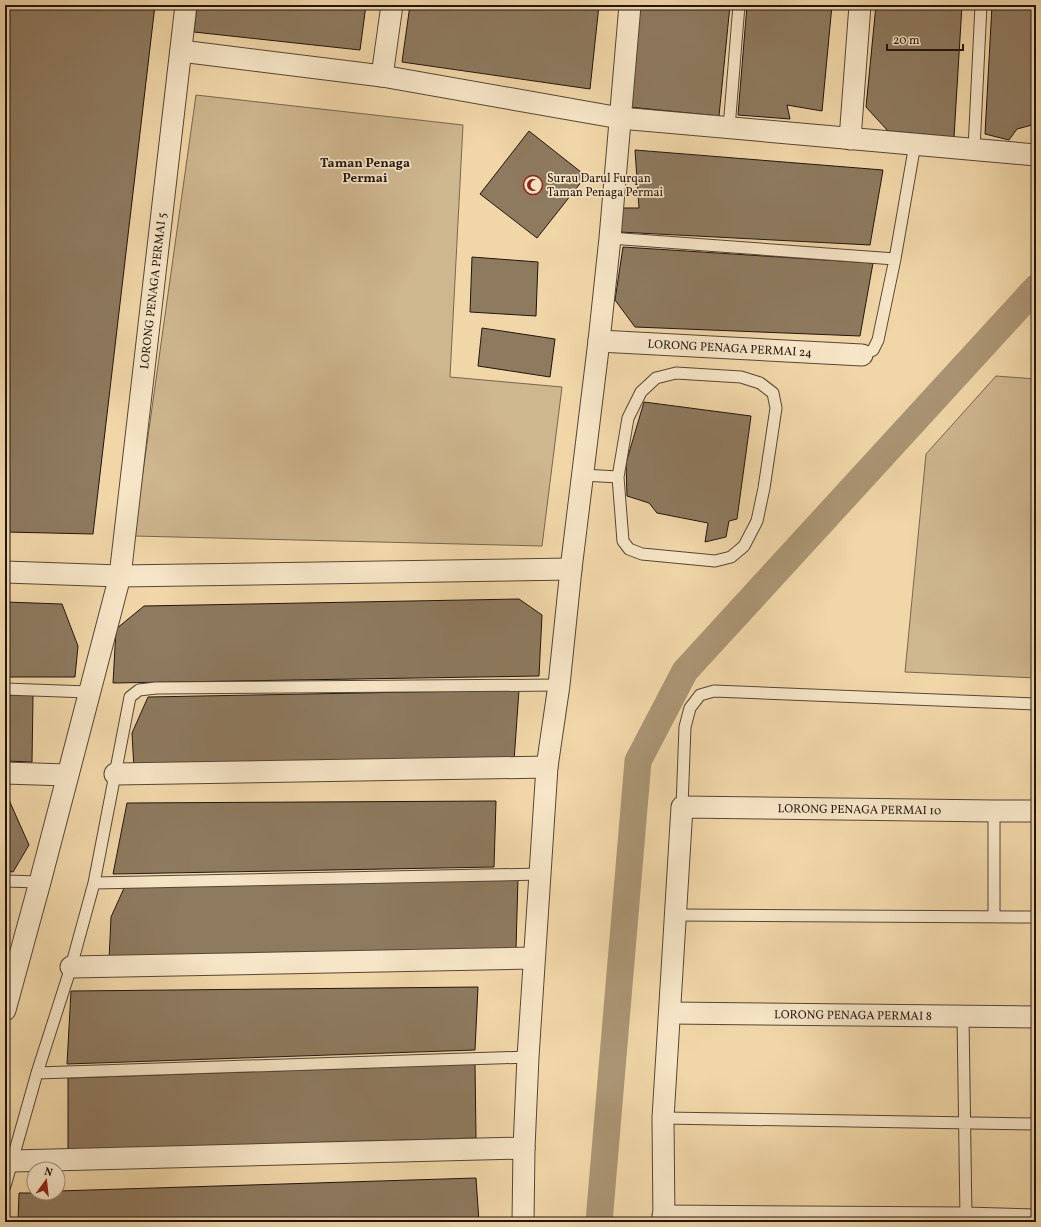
<svg xmlns="http://www.w3.org/2000/svg" width="1041" height="1227" font-family="Vollkorn,serif">
<style>
.green{fill:#ceb68e;stroke:#78664f}
.lines{fill:none;stroke-linecap:round;stroke-linejoin:round}
.canal{stroke:#ab9574;stroke-width:27}
.building{fill:#8e7a5f;stroke:#221510}
.lane-casing{stroke:#564636;stroke-width:13}
.street-casing{stroke:#564636;stroke-width:23}
.lane{stroke:#f6e5c6;stroke-width:11}
.street{stroke:#f6e5c6;stroke-width:21}
.labels{text-anchor:middle;stroke-width:3.5;stroke-linejoin:round;paint-order:stroke}
.poi-label{font-size:12px;fill:#221510;stroke:#f6e5c6;text-anchor:start}
.street-label{font-size:12px;fill:#221510;stroke:#f6e5c6}
.neighbourhood-label{font-size:13px;font-weight:bold;fill:#221510;stroke:#f6e5c6}
</style>
<rect width="100%" height="100%" fill="#f1d7a8"/>
<filter id="stains"><feTurbulence type="fractalNoise" baseFrequency=".005" numOctaves="4"/><feColorMatrix values="0 0 0 0 .2 0 0 0 0 .09 0 0 0 0 .02 0 0 0 .5 -.17"/></filter>
<radialGradient id="worn" r=".72"><stop offset=".6" stop-color="#630" stop-opacity="0"/><stop offset="1" stop-color="#630" stop-opacity=".3"/></radialGradient>
<!-- green -->
<path class="green" d="M196 95 463 125 450 377 562 387 542 546 134 536Z
M996 376 1036 379V678L905 672 926 454Z"/>
<g class="lines">
<!-- canal -->
<path class="canal" d="M599 1222 638 761 685 671 1036 288"/>
</g>
<!-- building -->
<path class="building" d="M5 5H155L93 534 5 532Z
M197 5H366L360 50 194 32Z
M410 5H599L590 89 402 62Z
M639 5H730L719 116 629 107Z
M747 5H832L822 111 787 105 790 119 738 115Z
M876 5H962L954 137 888 131 866 107Z
M992 5H1036V124L1017 129 1009 140 985 134Z
M529 131 586 176 537 238 480 194Z
M635 150 883 170 870 245 619 232 622 208H639Z
M623 247 873 263 860 336 635 327 615 300Z
M472 257 538 262 536 316 470 312Z
M482 328 555 339 550 377 478 366Z
M644 402 751 416 737 519 729 521 726 537 705 542 708 523 657 513 649 503 627 496 626 463Z
M519 599 542 615 539 676 113 683 116 629 144 606Z
M5 602 62 604 78 646 75 677H5Z
M519 690 514 761 134 769 132 733 148 697Z
M5 695H33L32 762 5 761Z
M5 800H9L29 845 13 872 5 871Z
M496 801 494 867 113 874 127 803Z
M518 878 516 949 109 960 111 917 125 886Z
M478 987 475 1050 67 1064 71 991Z
M475 1064 476 1138 68 1150V1078Z
M476 1178 479 1222H18L19 1193H58V1191Z"/>
<g class="lines">
<defs>
<path id="lane" d="M729 128 739 5
M974 149 981 5
M610 238 895 259
M862 355 873 350 878 340 895 259 915 144
M676 373 741 377 760 383 773 393 776 408 764 488 757 521 744 546 731 557 715 561 642 554 629 549 623 541 618 477 628 418 641 392 656 378Z
M583 475 618 477
M5 689 89 692
M682 807 685 727 690 708 700 695 714 691 1036 704
M994 811V916
M5 881 40 882
M94 883 541 874
M675 915 1036 917
M963 1016 966 1218
M37 1073 528 1057
M663 1118 1036 1124
M5 1186 37 1073 71 967 94 883 130 697 139 690 156 688 559 685"/>
<g id="street">
<path d="M181 51 382 76 620 118 1036 155"/>
<path d="M382 76 392 5"/>
<path d="M850 139 860 5"/>
<path id="s1" d="M599 341 862 355"/>
<path d="M5 572 120 576 571 569"/>
<path d="M5 773 67 775"/>
<path d="M115 774 547 767"/>
<path d="M71 967 533 958"/>
<path id="s2" d="M5 1010 40 882 120 576 186 5"/>
<path id="s3" d="M670 1013 1036 1017"/>
<path d="M12 1161 524 1148"/>
<path d="M663 1216 966 1218 1036 1220"/>
<path d="M523 1222 524 1148 528 1057 547 767 559 685 571 569 599 341 610 238 630 5"/>
<path id="s4" d="M664 1222 663 1118 682 807 994 811H1036"/>
</g>
</defs>
<!-- lane casing -->
<use href="#lane" class="lane-casing"/>
<!-- street casing -->
<use href="#street" class="street-casing"/>
<!-- lane -->
<use href="#lane" class="lane"/>
<!-- street -->
<use href="#street" class="street"/>
</g>
<!-- icons -->
<defs>
<symbol id="mosque-ring" viewBox="-11 -11 22 22"><circle r="9.5" fill="#f6e5c6" stroke="#8f2418" stroke-width="1.5"/><path d="M3.5-4.9A6 6 0 1 0 3.5 4.9A5 5 0 1 1 3.5-4.9Z" fill="#8f2418"/></symbol>
</defs>
<g fill-rule="evenodd">
<use href="#mosque-ring" x="522" y="174" width="22" height="22"/>
</g>
<g class="labels">
<!-- poi labels -->
<g class="poi-label">
<text x="547" y="182">Surau Darul Furqan<tspan x="547" dy="14">Taman Penaga Permai</tspan></text>
</g>
<!-- street labels -->
<g class="street-label">
<text dy="4" stroke="none"><textPath href="#s2" startOffset="736">LORONG PENAGA PERMAI 5</textPath></text>
<text dy="4" stroke="none"><textPath href="#s1" startOffset="131">LORONG PENAGA PERMAI 24</textPath></text>
<text dy="4" stroke="none"><textPath href="#s4" startOffset="593">LORONG PENAGA PERMAI 10</textPath></text>
<text dy="4" stroke="none"><textPath href="#s3" startOffset="183">LORONG PENAGA PERMAI 8</textPath></text>
</g>
<!-- neighbourhood labels -->
<g class="neighbourhood-label">
<text x="365" y="167">Taman Penaga<tspan x="365" dy="15">Permai</tspan></text>
</g>
</g>
<!-- margin -->
<rect width="1041" height="1227" fill="none" stroke="#f1d7a8" stroke-width="20"/>
<rect x="6" y="6" width="1029" height="1215" fill="none" stroke="#221510" stroke-width="2"/>
<rect x="10" y="10" width="1021" height="1207" fill="none" stroke="#221510"/>
<!-- north arrow -->
<g transform="translate(46 1181) rotate(15)"><circle r="19" fill="#f6e5c6" stroke="#a1927d"/>
<path d="M0-3L7 15L0 10L-7 15Z" fill="#8f2418"/>
<text y="-6" font-size="11" font-weight="bold" text-anchor="middle" fill="#221510">N</text>
</g>
<!-- scale -->
<path d="M887 44v6h76v-6" fill="none" stroke="#221510" stroke-width="2"/>
<text x="893" y="44" font-size="12" fill="#221510" stroke="#f6e5c6" stroke-width="3" paint-order="stroke">20 m</text>
<rect width="100%" height="100%" filter="url(#stains)"/>
<rect width="100%" height="100%" fill="url(#worn)"/>
</svg>
